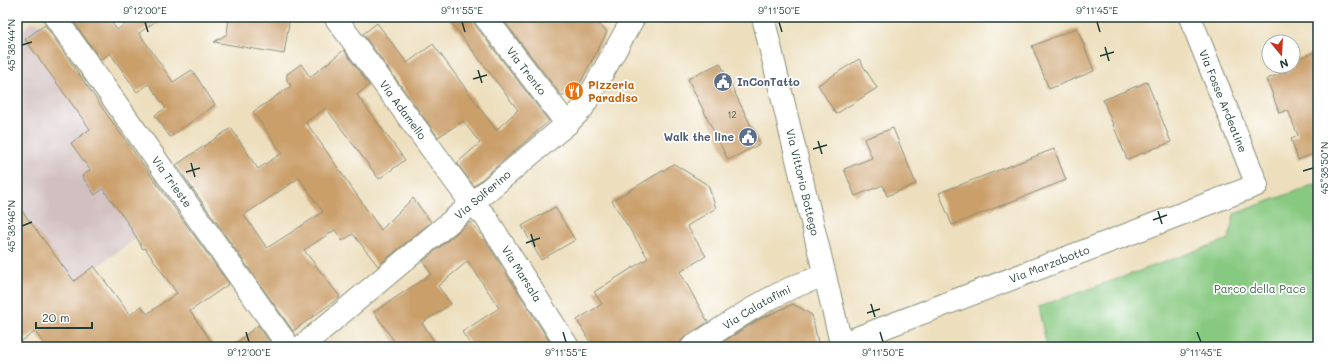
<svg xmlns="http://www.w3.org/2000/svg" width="1335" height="364" font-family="Mali,sans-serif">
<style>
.industrial{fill:#d2bfc0}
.green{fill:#88c981;stroke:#54835a}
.building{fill:#ca9f6a;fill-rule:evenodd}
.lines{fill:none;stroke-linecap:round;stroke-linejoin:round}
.minor-casing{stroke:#868e79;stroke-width:24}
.minor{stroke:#fff;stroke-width:22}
.ticks{fill:none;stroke:#1f3d34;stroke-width:1.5}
.labels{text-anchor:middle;stroke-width:3.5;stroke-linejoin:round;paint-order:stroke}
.number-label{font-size:9px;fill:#4a5642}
.street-label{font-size:11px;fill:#1f3d34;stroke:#fff}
.service-label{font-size:11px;font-weight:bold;fill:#4e5e75;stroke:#fff;text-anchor:start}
.food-label{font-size:11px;font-weight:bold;fill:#c56008;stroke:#fff;text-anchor:start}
.park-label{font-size:11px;fill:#396047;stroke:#fff}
.neatline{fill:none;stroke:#1f3d34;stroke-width:1.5}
.ticks-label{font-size:10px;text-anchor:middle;fill:#1f3d34}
</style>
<rect width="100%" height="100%" fill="#fff"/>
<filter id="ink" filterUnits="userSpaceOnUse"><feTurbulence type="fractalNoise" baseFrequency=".025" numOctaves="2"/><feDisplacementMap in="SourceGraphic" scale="8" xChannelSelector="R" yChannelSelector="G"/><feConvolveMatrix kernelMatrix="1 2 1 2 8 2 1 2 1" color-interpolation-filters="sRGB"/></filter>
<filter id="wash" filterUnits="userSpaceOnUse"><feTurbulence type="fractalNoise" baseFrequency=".012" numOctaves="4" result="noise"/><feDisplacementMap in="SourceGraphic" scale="16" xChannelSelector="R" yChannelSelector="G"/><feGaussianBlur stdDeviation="0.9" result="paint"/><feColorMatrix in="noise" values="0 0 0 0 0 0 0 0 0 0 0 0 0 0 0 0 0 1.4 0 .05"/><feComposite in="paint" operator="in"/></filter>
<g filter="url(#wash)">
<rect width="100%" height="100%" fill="#eddfbe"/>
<!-- industrial -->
<path class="industrial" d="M32 22 43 24 108 116 71 143 138 237 95 268 133 318 35 332 17 344V33Z"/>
<!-- green -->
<path class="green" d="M1318 183V347H1047L1038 307 1229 239 1234 214Z"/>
<g id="blocks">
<!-- building -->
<path class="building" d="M70 17H108L117 30 135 17H162L139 33 173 82 192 70 215 105 170 137 155 115 166 108 149 84 137 92 110 53 101 60Z
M229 17H290L284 54 214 42 227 34Z
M447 17H473L475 25 549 121 474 186 457 163 480 143 463 121 438 137 363 34 377 23 407 63 433 44 496 130 518 110Z
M501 17H590L607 32 574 95H561Z
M45 25 108 116 229 284 190 311 215 347H47L35 332 17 344V204L74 281 94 266 130 315 141 306 147 314 177 293 145 248 143 249 129 225 103 189 95 195 82 176 90 170 71 143 90 129 25 39Z
M1077 28 1094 71 1049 89 1032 46Z
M344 50 369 85 357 95 405 160 379 179 326 108 306 122 381 230 413 198 431 222 378 266 353 234 342 241 335 230 304 250 340 297 293 331 176 165 231 128 258 169 282 153 253 112 291 86 287 80V74L301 64 310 77ZM299 178 323 212 267 248 244 215Z
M1318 51V152L1298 160 1291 139 1298 136 1288 110 1279 113 1267 79 1293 69V60Z
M859 59 877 88 836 114 818 85Z
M720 63 760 144 728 160 688 79Z
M1147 82 1171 142 1127 159 1103 100Z
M893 128 916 184 887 196 883 185 855 196 844 169 872 158 864 139Z
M1054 149 1066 180 952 225 939 193Z
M674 164 708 185 716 208 687 226 706 256 680 272 708 322 685 337 681 341 680 347H593L577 320 602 304 594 292 648 258 612 201Z
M555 207 575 240 541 260 522 226Z
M470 222 483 237 553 347H472L462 332 499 308 468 261 438 286 451 304 422 323 438 347H398L374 312 431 274 423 261Z
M793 304 812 315 819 347H715L758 320Z
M258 325 273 347H231L256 327Z"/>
</g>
</g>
<g filter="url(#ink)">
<use href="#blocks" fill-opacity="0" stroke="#868e79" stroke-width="1"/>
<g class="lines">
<defs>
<g id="minor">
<path id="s1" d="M55 17 289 347"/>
<path id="s2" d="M335 17 471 203 485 216 568 347"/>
<path id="s3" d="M485 17 567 124"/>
<path id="s4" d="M763 17 842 347"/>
<path id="s5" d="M841 344 1257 185 1190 17"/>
<path id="s6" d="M301 347 567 124 582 109 634 17"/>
<path id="s7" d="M692 347C736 320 775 289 825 276"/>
</g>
</defs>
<!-- minor casing -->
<use href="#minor" class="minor-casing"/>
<!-- minor -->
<use href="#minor" class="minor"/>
</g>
</g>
<!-- ticks -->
<path class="ticks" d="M145 22 148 32M462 22 465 32M779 22 782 32M1097 22 1100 32M22 45 32 42M1105 47 1109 61M1100 56 1114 52M478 70 482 83M473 79 487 75M818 141 822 154M813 149 827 145M191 163 195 177M1303 171 1313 168M186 172 200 168M1158 211 1162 224M1153 220 1167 215M22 226 32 222M531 234 535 247M526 243 540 238M871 304 875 317M867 313 880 309M246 332 249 342M563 332 566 342M880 332 883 342M1197 332 1201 342"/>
<!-- icons -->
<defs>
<symbol id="civic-disc" viewBox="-11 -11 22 22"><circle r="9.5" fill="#5c6f8a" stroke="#fff"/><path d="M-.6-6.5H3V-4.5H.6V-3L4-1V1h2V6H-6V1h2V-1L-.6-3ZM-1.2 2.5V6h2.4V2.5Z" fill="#fff"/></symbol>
<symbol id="restaurant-disc" viewBox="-11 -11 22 22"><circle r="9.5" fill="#e8710a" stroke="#fff"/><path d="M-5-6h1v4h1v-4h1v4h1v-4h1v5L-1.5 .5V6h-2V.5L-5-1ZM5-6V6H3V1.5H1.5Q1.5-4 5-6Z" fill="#fff"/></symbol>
</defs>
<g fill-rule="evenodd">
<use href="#civic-disc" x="712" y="71" width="22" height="22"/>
<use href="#restaurant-disc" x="563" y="80" width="22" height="22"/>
<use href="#civic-disc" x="737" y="126" width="22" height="22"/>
</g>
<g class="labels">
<!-- number labels -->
<g class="number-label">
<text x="732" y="118">12</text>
</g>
<!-- street labels -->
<g class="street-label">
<text dy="4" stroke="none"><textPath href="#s3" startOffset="68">Via Trento</textPath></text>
<text transform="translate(1223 101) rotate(68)" y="4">Via Fosse Ardeatine</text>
<text dy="4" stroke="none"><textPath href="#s2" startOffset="115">Via Adamello</textPath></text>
<text dy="4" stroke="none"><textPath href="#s1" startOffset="202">Via Trieste</textPath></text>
<text dy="4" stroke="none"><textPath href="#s4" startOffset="170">Via Vittorio Bottego</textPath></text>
<text dy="4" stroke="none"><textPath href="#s6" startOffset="237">Via Solferino</textPath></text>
<text dy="4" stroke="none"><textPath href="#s5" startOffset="223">Via Marzabotto</textPath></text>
<text dy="4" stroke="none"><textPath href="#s2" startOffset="318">Via Marsala</textPath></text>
<text dy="4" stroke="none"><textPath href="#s7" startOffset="76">Via Calatafimi</textPath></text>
</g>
<!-- service labels -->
<g class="service-label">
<text x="737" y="86">InConTatto</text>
<text x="734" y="141" text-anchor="end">Walk the line</text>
</g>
<!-- food labels -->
<g class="food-label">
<text x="588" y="89">Pizzeria<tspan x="588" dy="13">Paradiso</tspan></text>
</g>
<!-- park labels -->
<g class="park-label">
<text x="1260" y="293">Parco della Pace</text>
</g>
</g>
<!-- margin -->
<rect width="1335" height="364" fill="none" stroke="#fff" stroke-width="44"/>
<!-- north arrow -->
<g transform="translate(1281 54) rotate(162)"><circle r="19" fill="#ffffff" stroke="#a5b1ae"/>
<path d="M0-3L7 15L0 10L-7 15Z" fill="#c8321e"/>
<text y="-6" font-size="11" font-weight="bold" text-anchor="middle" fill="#1f3d34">N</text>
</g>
<!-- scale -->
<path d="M36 322v6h56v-6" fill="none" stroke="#1f3d34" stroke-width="2"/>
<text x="42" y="322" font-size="12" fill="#1f3d34" stroke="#ffffff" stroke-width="3" paint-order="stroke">20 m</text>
<rect x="22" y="22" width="1291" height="320" class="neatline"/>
<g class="ticks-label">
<text x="145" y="14">9°12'00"E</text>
<text x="462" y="14">9°11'55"E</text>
<text x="779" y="14">9°11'50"E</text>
<text x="1097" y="14">9°11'45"E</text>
<text transform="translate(11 45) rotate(-90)" y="4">45°38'44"N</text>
<text transform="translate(1324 168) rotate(-90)" y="4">45°38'50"N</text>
<text transform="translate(11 226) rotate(-90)" y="4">45°38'46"N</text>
<text x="249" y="356">9°12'00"E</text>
<text x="566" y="356">9°11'55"E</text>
<text x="883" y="356">9°11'50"E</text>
<text x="1201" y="356">9°11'45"E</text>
</g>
</svg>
